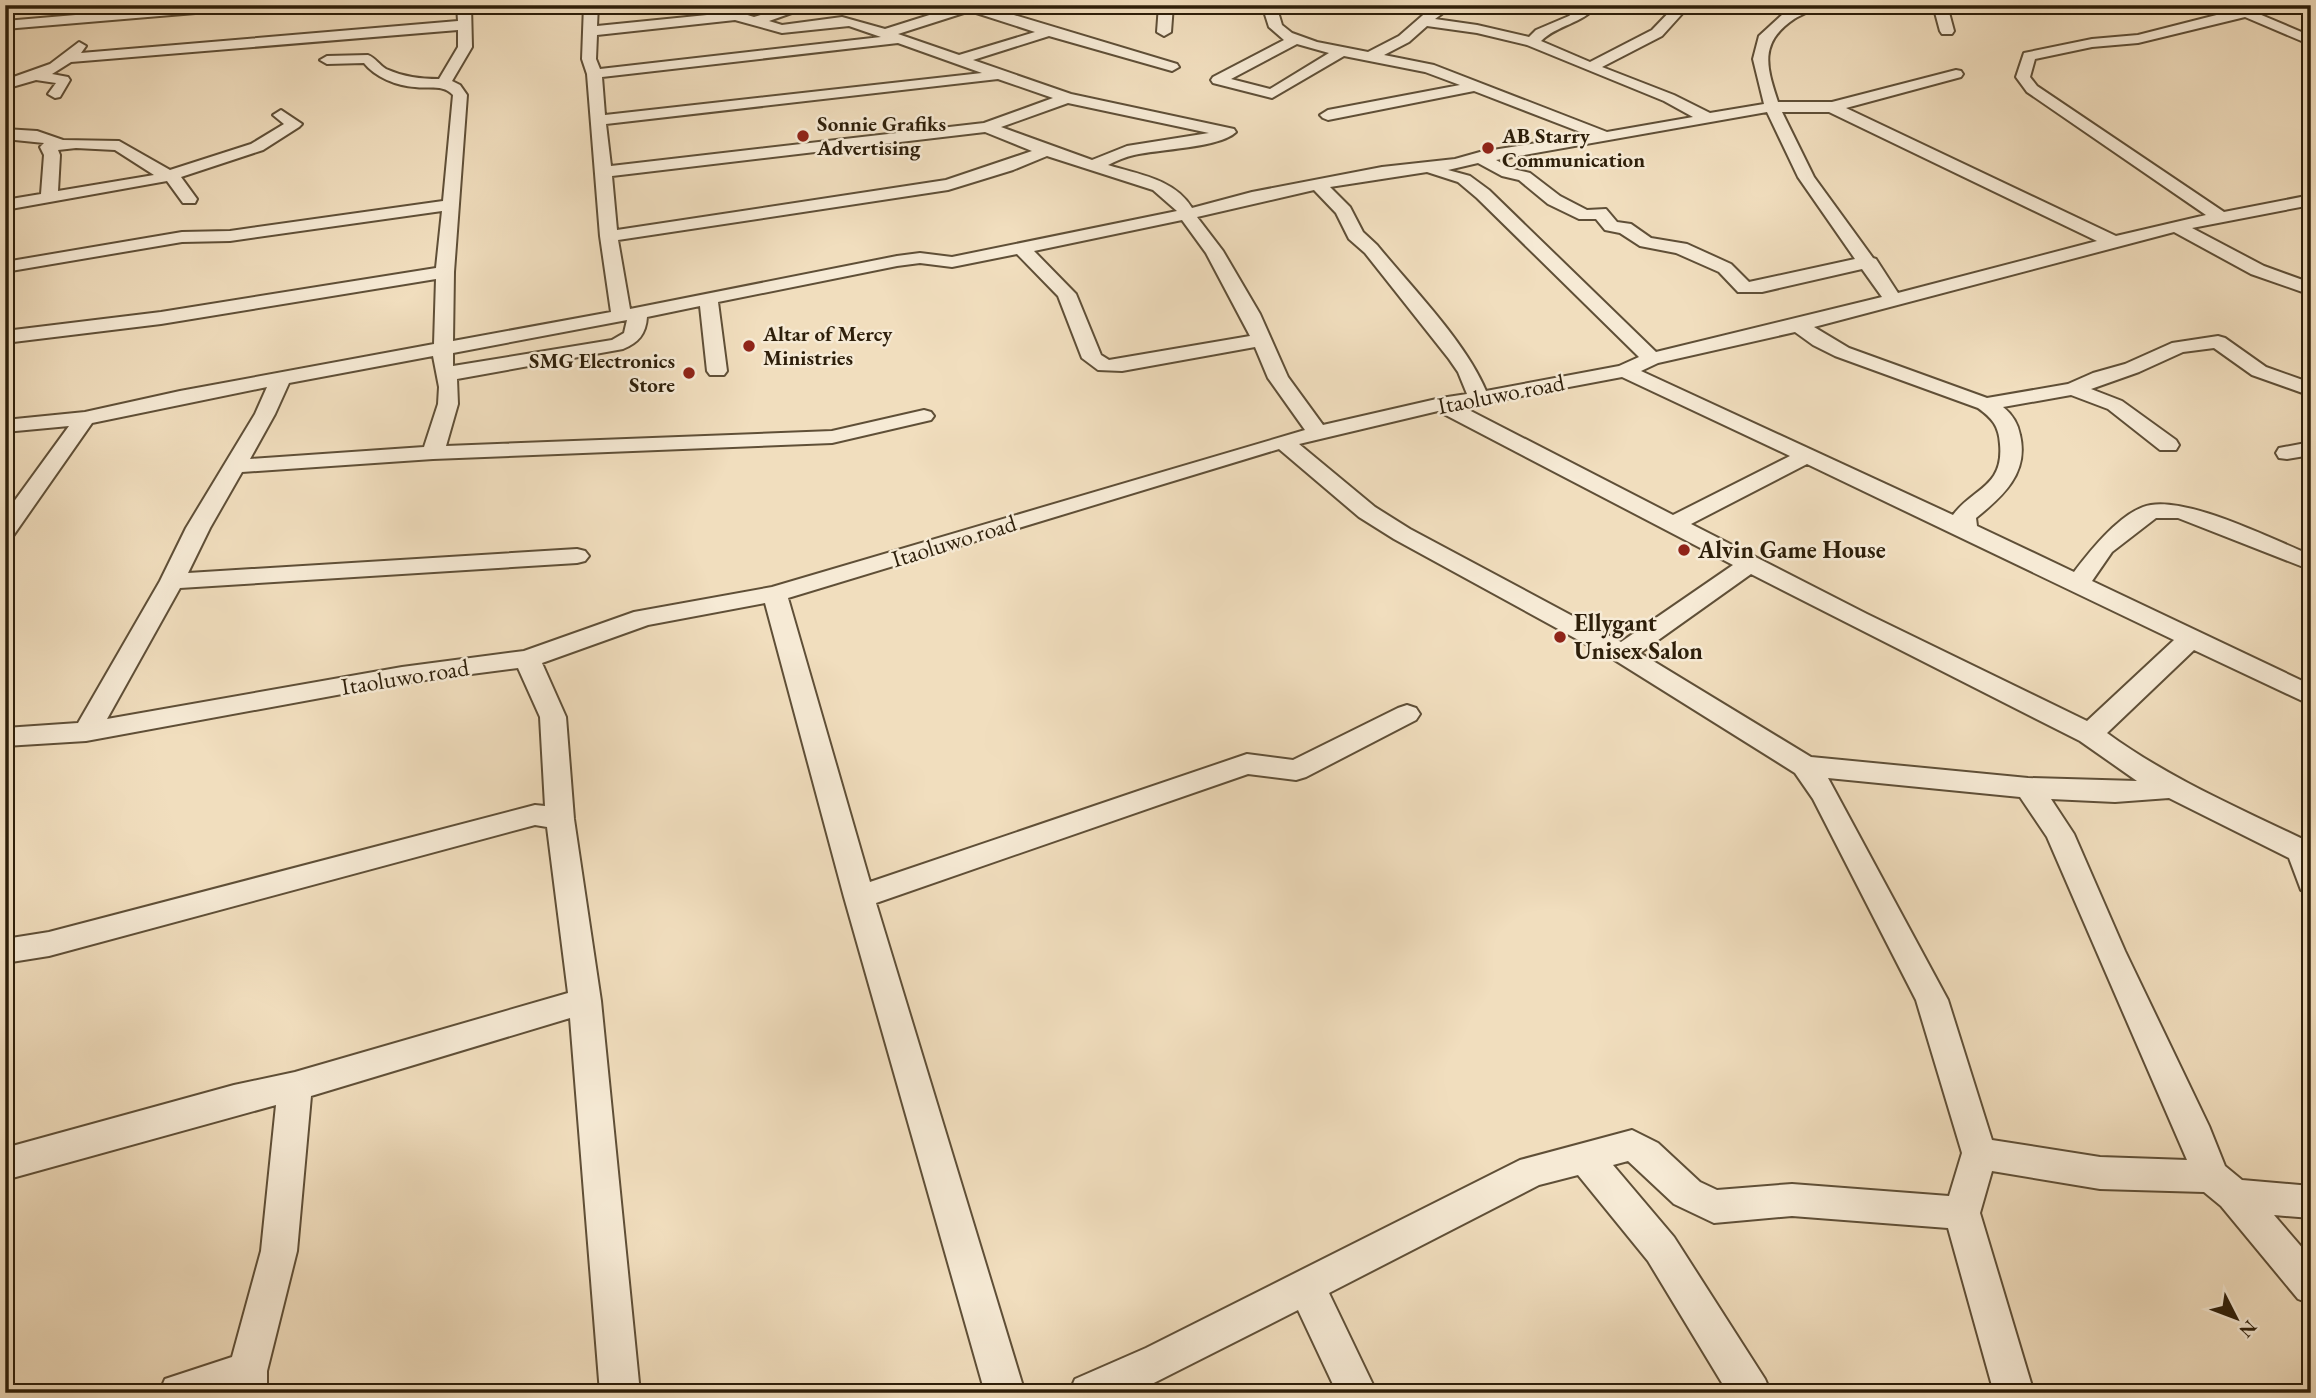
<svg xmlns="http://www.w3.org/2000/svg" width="2316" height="1398" font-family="'EB Garamond',serif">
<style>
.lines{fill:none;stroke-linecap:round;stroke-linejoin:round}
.minor-casing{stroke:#5f4f37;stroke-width:4}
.minor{fill:#f6ead5;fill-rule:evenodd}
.poi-dot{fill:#8f2418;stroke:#f6ead5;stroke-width:2.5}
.labels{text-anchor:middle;stroke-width:5;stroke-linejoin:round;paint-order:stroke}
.far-poi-label{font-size:21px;font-weight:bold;fill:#2e1f0a;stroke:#f6ead5;text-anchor:start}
.street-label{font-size:24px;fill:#2e1f0a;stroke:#f6ead5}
.poi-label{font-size:24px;font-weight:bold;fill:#2e1f0a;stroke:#f6ead5;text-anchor:start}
</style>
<rect width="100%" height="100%" fill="#f1debe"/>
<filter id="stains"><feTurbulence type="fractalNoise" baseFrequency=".00286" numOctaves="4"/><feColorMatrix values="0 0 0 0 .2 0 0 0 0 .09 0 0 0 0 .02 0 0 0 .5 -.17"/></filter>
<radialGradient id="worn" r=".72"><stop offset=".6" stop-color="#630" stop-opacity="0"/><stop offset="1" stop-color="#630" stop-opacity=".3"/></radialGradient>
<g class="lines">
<defs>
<path id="minor" d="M193 5H249L243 9 5 29V21Z
M457 5H471L472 47 452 81 460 85 467 95 454 272 453 341 611 312 600 236 587 74 582 59 584 5H598L597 26 727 13 724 5H738L741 13 754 17 793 5H814L769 21 782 25 842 17 885 29 961 5H981L1177 64 1179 67 1172 71 1049 36 973 60 1071 94 1234 129 1236 132C1220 148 1158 149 1134 155 1125 157 1116 161 1108 165 1137 174 1175 179 1192 208L1252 192 1382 167 1455 159 1480 152 1588 135 1474 91 1328 120 1323 118 1320 115 1328 110 1460 85 1425 72 1344 56 1272 98 1213 83 1211 80 1213 77 1284 40 1269 27 1262 5H1276L1282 25 1292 33 1317 42 1368 52 1399 36 1430 9 1438 5H1454L1435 19 1477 25 1529 37 1536 30 1569 16 1583 5H1598C1582 24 1557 25 1541 41L1590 62 1652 30 1676 5H1690L1662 36 1602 67 1674 95 1710 113 1764 104 1753 59 1759 36 1783 14 1800 5H1817C1811 12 1802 14 1794 19 1758 43 1767 68 1778 102H1832L1956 70 1961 71 1963 74 1961 77 1846 108 2116 236 2206 215 2027 92 2016 77 2024 53 2092 39 2138 35 2244 8 2284 5 2259 14 2311 36V45L2245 17 2138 43 2092 47 2035 59 2030 77 2037 86 2224 212 2311 195V205L2192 228 2264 266 2311 283V295L2251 274 2174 232 1814 327 1849 348 1987 398 2068 384 2093 373 2125 364 2172 343 2218 336 2225 338 2266 367 2311 383V396L2252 375 2214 348 2183 352 2139 372 2091 389 2122 401 2176 440 2179 445 2176 450H2160L2108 409 2071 395 2003 407C2013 415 2018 424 2020 435 2029 473 2003 496 1976 518L1977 526 2074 572C2090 551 2117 517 2143 507 2180 492 2273 540 2311 555V570L2178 518H2156L2112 552 2092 581 2311 685V705L2194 650 2107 733C2170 779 2241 809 2311 843V893L2301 890 2289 858 2169 798 2115 802 2051 799 2074 834 2125 951 2209 1126 2225 1166 2242 1180 2311 1186V1218L2274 1215 2311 1258V1304L2298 1299 2221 1206 2204 1192 2100 1189 1992 1171 1980 1213 2034 1393H1994L1948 1228 1792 1216 1714 1223 1674 1204 1628 1161 1613 1165 1674 1237 1765 1379 1771 1393H1728L1648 1261 1578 1175 1539 1185 1329 1293 1377 1393H1337L1298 1310 1134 1393H1069L1075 1379 1146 1348 1520 1160 1632 1130 1658 1143 1700 1182 1717 1190 1792 1184 1949 1196 1962 1153 1916 1000 1813 799 1795 773 1613 659 1394 539 1359 517 1279 449 788 598 870 882 1247 754 1293 760 1398 708 1407 705 1416 708 1420 714 1416 720 1306 777 1296 780 1248 774 876 903 1025 1393H985L844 897 765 603 648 625 542 663 566 717 574 819 601 1001 640 1393H600L570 1018 311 1096 297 1251 267 1371V1393H159L165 1379 232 1357 261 1251 276 1105 5 1180V1148L234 1085 295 1072 568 993 547 827 535 825 49 956 5 963V939L49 932 535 805 545 806 540 717 518 668 402 683 86 741 5 746V728L78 723 160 581 186 528 255 414 267 387 92 423 13 536 5 538V514L69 426 5 432V420L85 412 180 391 434 344 436 279 161 324 5 343V331L161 312 436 268 442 211 230 241 182 242 5 272V262L182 232 230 231 443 201 453 95C443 84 428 89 415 87 397 86 375 77 364 63L327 64 320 60 327 56 368 55C376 58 379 65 386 69 404 77 420 79 439 79L458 47V30L71 62 52 74 68 77 70 80 60 97 55 98 48 94 56 83 36 80 5 89V80L50 64 79 42 86 46 81 53 458 21ZM970 11 1035 32 959 55 898 34ZM735 20 782 33 849 26 881 37 600 69 596 59 597 35ZM1427 26 1477 33 1527 45 1664 101 1693 117 1607 132 1434 65 1384 55 1409 42ZM898 43 982 73 605 115 602 77ZM1297 44 1329 53 1270 89 1231 79ZM998 79 1053 98 984 123 611 166 606 124ZM1068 103 1209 133 1127 146 1092 160 1001 127ZM1767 112 1798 177 1855 259 1749 282 1731 264 1687 244 1651 238 1631 224 1617 222 1606 209 1587 210 1560 196 1530 173 1513 169 1496 160ZM1782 112H1829L2097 241 1898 293 1876 259 1873 258 1814 177ZM985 132 1032 151 946 180 617 230 612 176ZM1047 156 1153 190 1177 211 952 257 920 253 897 256 630 309 618 240 948 190 1013 170ZM1478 163 1502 176 1519 180 1548 204 1579 219H1596L1605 230 1620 233 1640 246 1676 253 1719 272 1738 292H1762L1862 269 1882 297 1656 352 1489 190 1470 176 1448 170ZM1427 172 1458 182 1477 198 1639 357 1619 366 1486 391C1465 341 1412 288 1377 245L1363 232 1350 207 1330 187ZM1314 190 1336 213 1349 239 1365 253 1449 359 1458 372 1467 394 1441 398 1323 425 1288 377 1260 314 1223 251 1197 217ZM1182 220 1206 253 1250 336 1109 360 1101 355 1076 294 1034 251ZM1017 254 1058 296 1082 358 1098 370 1122 371 1255 347 1268 378 1305 430 772 587 634 612 524 651 402 667 107 719 180 588 577 563 585 561 589 556 585 551 577 549 188 573 210 528 242 472 433 459 832 443 931 420 934 416 931 412 924 410 832 431 446 446 458 404 457 379 623 349C638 343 646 334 647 317L700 306 707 371 710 375H724L727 371 718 302 897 266 920 263 952 267ZM627 320 624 333 612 340 453 366V353ZM1795 332 1813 345 1835 356 1978 408C1992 418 1999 426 2000 444 2004 487 1973 488 1953 515L1641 371 1658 363ZM433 356 439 387 438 404 424 447 250 459 275 414 289 383ZM1622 377 1790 456 1673 515 1463 407ZM1438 411 1733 565 1621 642 1410 529 1375 507 1299 444ZM1807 464 2174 640 2087 721 1867 614 1691 524ZM1751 574 2080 741 2137 781 2028 778 1811 757 1640 653ZM1828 778 2020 797 2047 837 2187 1160 2100 1157 1992 1140 1948 1000Z
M1159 5H1173L1171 32 1164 36 1157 32Z
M1933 5H1947L1954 31 1952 34H1942L1940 31Z
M281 110 302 124 299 127 263 150 181 177 197 199 195 203H183L167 181 5 210V200L41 194 44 155 40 147 44 143 5 139V129L37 131 63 140 119 141 170 170 251 144 284 124 273 115ZM76 148 115 150 154 175 58 191 60 155 58 150Z
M2311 442V455L2287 459 2279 458 2276 453 2279 448Z"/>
</defs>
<!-- minor casing -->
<use href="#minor" class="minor-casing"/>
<!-- minor -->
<use href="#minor" class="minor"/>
</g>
<!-- markers -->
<g class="poi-dot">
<circle cx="803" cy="136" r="7"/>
<circle cx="1488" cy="148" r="7"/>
<circle cx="749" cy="346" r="7"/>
<circle cx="689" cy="373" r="7"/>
<circle cx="1684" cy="550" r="7"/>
<circle cx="1560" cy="637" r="7"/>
</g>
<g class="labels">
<!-- far-poi labels -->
<g class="far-poi-label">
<text x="817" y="131">Sonnie Grafiks<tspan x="817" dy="24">Advertising</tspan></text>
<text x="1502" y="143">AB Starry<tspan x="1502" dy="24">Communication</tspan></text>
<text x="763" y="341">Altar of Mercy<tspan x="763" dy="24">Ministries</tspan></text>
<text x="675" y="368" text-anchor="end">SMG Electronics<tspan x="675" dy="24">Store</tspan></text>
</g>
<!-- street labels -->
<g class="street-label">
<text transform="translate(1501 394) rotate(-11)" y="8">Itaoluwo road</text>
<text transform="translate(954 541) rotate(-17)" y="8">Itaoluwo road</text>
<text transform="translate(405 677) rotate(-9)" y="8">Itaoluwo road</text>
</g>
<!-- poi labels -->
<g class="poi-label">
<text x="1698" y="558">Alvin Game House</text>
<text x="1574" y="631">Ellygant<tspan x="1574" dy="28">Unisex Salon</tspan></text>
</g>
</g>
<!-- margin -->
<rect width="2316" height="1398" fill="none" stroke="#f1debe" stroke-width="28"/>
<rect x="7" y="7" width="2302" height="1384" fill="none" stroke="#2e1f0a" stroke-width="3.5"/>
<rect x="14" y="14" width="2288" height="1370" fill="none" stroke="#2e1f0a" stroke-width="2"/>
<!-- north arrow -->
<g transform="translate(2236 1318) rotate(132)" stroke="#f6ead5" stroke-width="5" paint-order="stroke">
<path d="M0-5L12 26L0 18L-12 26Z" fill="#2e1f0a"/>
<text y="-10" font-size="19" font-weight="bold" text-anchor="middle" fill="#2e1f0a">N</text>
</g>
<rect width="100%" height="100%" filter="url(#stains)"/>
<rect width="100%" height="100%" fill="url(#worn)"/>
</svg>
